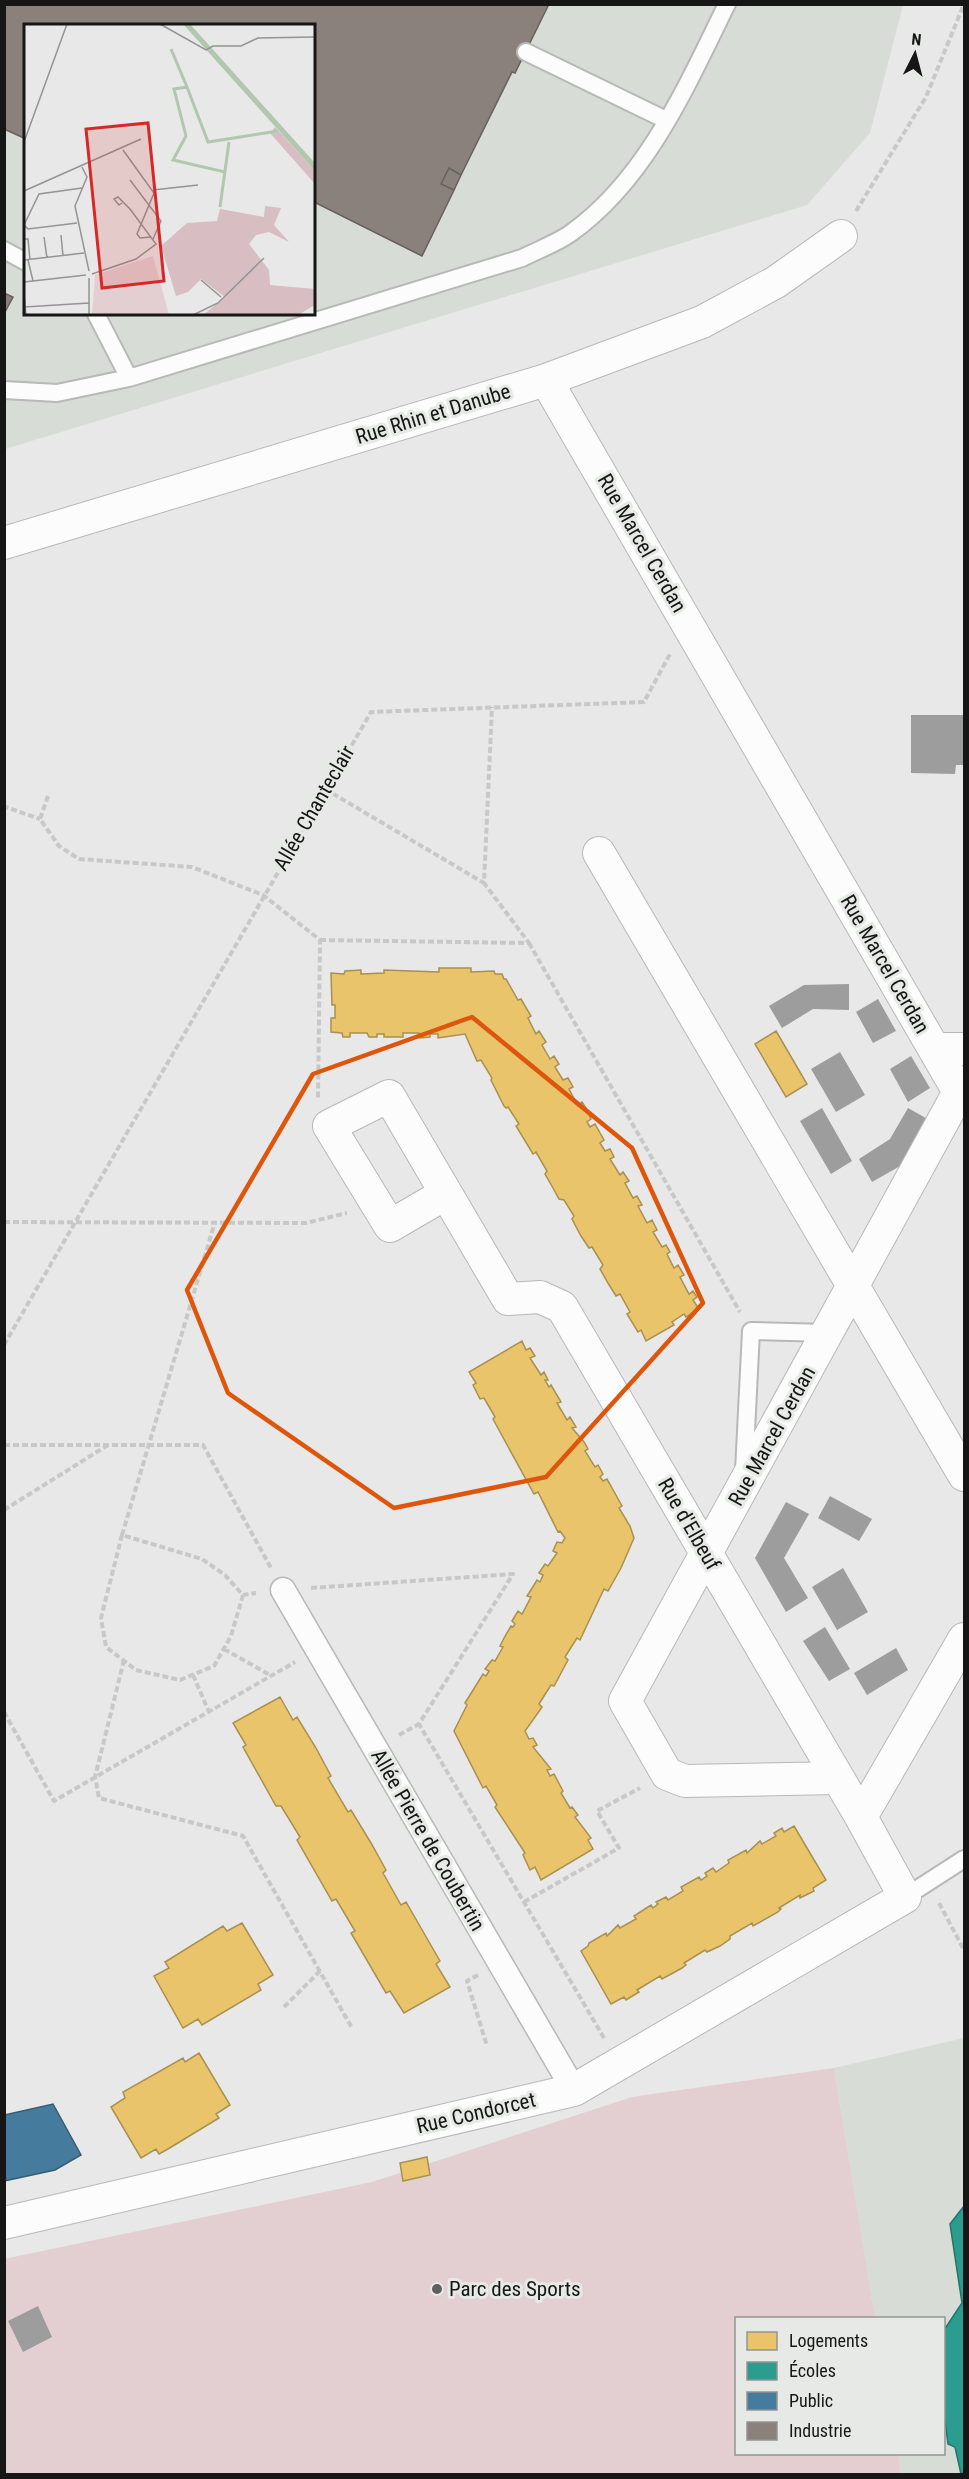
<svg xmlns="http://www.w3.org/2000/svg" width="969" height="2479" font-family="'Roboto Condensed',sans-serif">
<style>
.built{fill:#d7dcd6;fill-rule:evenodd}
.green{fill:#e3cfd2}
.homes{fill:#e9c46a;stroke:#a99050;stroke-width:1.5}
.schools{fill:#2a9d8f;stroke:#24746a;stroke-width:1.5}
.public{fill:#457b9d;stroke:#375d74;stroke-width:1.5}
.industry{fill:#8a817c;stroke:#67615d;stroke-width:1.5}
.building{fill:#9c9d9c}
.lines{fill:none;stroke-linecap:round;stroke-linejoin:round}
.service-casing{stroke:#b7b8b7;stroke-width:20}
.pedestrian-casing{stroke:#b7b8b7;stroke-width:27}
.minor-casing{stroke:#b7b8b7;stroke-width:34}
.path{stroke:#c7c8c7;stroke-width:4;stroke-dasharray:6 3;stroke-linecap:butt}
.service{stroke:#fbfcfb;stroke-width:16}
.pedestrian{stroke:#fbfcfb;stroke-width:24}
.minor{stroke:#fbfcfb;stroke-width:32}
.marked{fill:none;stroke:#dd560c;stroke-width:4.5;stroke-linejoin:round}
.poi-dot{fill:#5e605e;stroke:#e6e9e6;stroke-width:2}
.labels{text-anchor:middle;stroke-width:6;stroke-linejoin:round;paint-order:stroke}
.street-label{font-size:21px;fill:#151615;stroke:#e6e9e6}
.poi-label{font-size:21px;fill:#151615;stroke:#e6e9e6;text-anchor:start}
.inset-river{fill:none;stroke:#b1c8af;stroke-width:3}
.inset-road{fill:none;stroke:#939493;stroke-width:1.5}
.view{fill:#d62828;fill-opacity:0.15;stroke:#d62828;stroke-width:3}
.inset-edge{fill:none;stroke:#151615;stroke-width:3}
</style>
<rect width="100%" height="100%" fill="#e7e8e7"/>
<!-- built -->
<path class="built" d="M5 5H903L870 133 807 205 5 449ZM26 26H314V314H26Z
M964 2038V2474H901L898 2454H944V2318H875L834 2068Z"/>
<!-- green -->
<path class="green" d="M834 2068 875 2318H736V2454H898L901 2474H5L4 2259 372 2182 632 2097Z"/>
<!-- homes -->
<path class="homes" d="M439 968H471V972L494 971 495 974H502L504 979H506L518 1000 521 999 531 1016 528 1018 536 1034 539 1031 546 1042 542 1045 550 1059 554 1056 559 1064 555 1067 563 1080 568 1078 573 1087 569 1089 578 1106 582 1102 586 1108 591 1119 587 1122 590 1127 595 1124 604 1140 600 1143 605 1151 610 1149 614 1157 610 1159 620 1175 623 1172 629 1181 625 1183 633 1198 637 1196 642 1205 638 1206 647 1223 652 1220 657 1230 653 1232 662 1247 666 1245 670 1252 667 1254 674 1268 678 1265 684 1275 680 1277 689 1294 693 1291 697 1297 693 1300 699 1309 686 1317 684 1314 672 1322 674 1325 646 1341 641 1330 638 1332 627 1314 630 1312 620 1294 616 1296 608 1283 600 1269 603 1265 592 1247 589 1248 581 1236 572 1219 574 1216 564 1200 559 1199 553 1188 545 1174 547 1171 536 1152 533 1154 516 1126 519 1124 508 1107 506 1108 504 1106 491 1080 492 1078 481 1060 477 1061 465 1034 438 1038V1034H430V1037L420 1038 419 1033H403V1037H384V1034H377V1037H369L367 1033H350V1037H343L342 1033 331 1032V1018H335V1005H332L331 973 344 974 345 971 361 970V974L384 973V970L439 972Z
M776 1031 807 1084 786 1097 755 1044Z
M522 1341 526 1350 530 1348 535 1356 530 1358 541 1375 544 1372 548 1380H545L549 1387 551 1385 561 1402 557 1403 567 1420 570 1417 576 1427 572 1428 584 1442 588 1449 585 1451 595 1467 598 1465 603 1474 600 1477 603 1481 607 1479 622 1506 619 1508 630 1526 634 1538 621 1568 608 1591 604 1589 580 1640 577 1638 565 1657 568 1660 554 1686 551 1685 539 1704 542 1707 540 1710 525 1731 529 1739 533 1738 537 1745 533 1747 551 1769 547 1770 550 1776 554 1774 563 1791 561 1793 570 1808 572 1807 578 1815 575 1817 591 1838 588 1840 593 1849 541 1880 535 1867 530 1870 523 1855 525 1853 495 1807 497 1805 486 1786 483 1788 454 1731 467 1705 465 1703 483 1674 486 1676 489 1671 485 1669 492 1660 495 1661 503 1647 500 1646 504 1638 511 1626 513 1627 515 1624 512 1621 518 1611 522 1614 531 1597 527 1596 529 1593 537 1580 540 1582 543 1575 539 1573 545 1564 548 1566 557 1553 553 1551 557 1542 562 1543 565 1538 560 1531 558 1532 538 1492 534 1494 500 1432 493 1419 495 1417 484 1398 480 1399 473 1385 476 1383 469 1372Z
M280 1697 293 1720 297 1717 316 1748 331 1776 328 1778 348 1812 351 1810 371 1843 386 1870 383 1873 401 1905 406 1902 440 1961 436 1964 450 1987 404 2013 390 1991 386 1993 351 1933 355 1931 336 1899 332 1901 297 1840 300 1837 281 1806H276L243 1747 246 1745 233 1723Z
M794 1826 826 1880 813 1888 814 1891 800 1898V1895L779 1908 781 1909 778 1912 753 1926 752 1923 730 1936V1939L720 1946 707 1952 705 1950 684 1963 686 1965 682 1968 662 1979 660 1976 637 1990 639 1992 626 2000 624 1997 611 2004 581 1951 588 1946 589 1943 606 1933 607 1936 618 1925 620 1928 636 1919 634 1916 651 1905 653 1908 658 1904 656 1902 666 1897 668 1900 683 1891 681 1887 699 1877 701 1880 707 1876 705 1873 713 1868 716 1872 729 1863 728 1860 746 1850 747 1853 760 1841 762 1844 776 1836 774 1833 782 1828 784 1832Z
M242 1923 273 1975 258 1984 261 1990 202 2025 198 2019 183 2028 154 1976 169 1968 165 1962 223 1926 227 1931Z
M199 2053 230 2105 216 2114 219 2118 168 2149 159 2154 156 2149 141 2158 111 2107 125 2098 123 2092 183 2058 185 2062Z
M427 2157 430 2175 403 2181 400 2163Z"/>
<!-- schools -->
<path class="schools" d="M964 2206V2474H961L955 2447 948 2444 944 2413V2330L962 2303 950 2224Z"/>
<!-- public -->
<path class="public" d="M53 2104 81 2155 55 2170 4 2181V2115Z"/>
<!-- industry -->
<path class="industry" d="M4 4H549L515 73 512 72 461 175 449 168 441 184 454 190 422 256 314 202V26H26V139L4 129Z
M449 168 461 175 454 190 441 184Z
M4 293 13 297 4 314Z"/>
<!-- building -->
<path class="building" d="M911 715H964V765H956L955 774 911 773Z
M849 984V1010L813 1009 782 1028 769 1006 804 985Z
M878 999 896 1031 873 1043 856 1012Z
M840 1052 865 1095 836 1112 811 1069Z
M911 1056 930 1088 908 1102 890 1069Z
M822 1108 852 1161 831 1174 800 1121Z
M908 1108 931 1121 909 1161 872 1182 859 1159 890 1139Z
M830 1496 872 1519 859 1541 818 1518Z
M786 1502 809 1514 784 1558 808 1598 786 1612 755 1558Z
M843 1568 868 1612 837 1630 812 1587Z
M825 1627 850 1669 829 1681 803 1641Z
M896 1648 908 1670 867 1695 854 1673Z
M38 2306 52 2337 23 2352 8 2321Z"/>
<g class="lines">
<defs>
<path id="service" d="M526 52 666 120
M4 250 26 262
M96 314 129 378
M4 390 57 393 129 378 522 258C538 250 557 243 571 233 647 179 687 85 727 4
M744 1471 751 1331 828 1333
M905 1897 964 1859"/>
<path id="pedestrian" d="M283 1590 574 2090"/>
<path id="minor" d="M546 380 959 1092 625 1701 667 1774 685 1781 838 1778
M4 543 546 380 702 322 776 282 841 236
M599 853 964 1475
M934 1049H964
M861 1817 964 1639
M4 2223 574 2090 905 1897 861 1817 562 1307 540 1297 508 1299 389 1096 329 1126 390 1226 445 1194"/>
</defs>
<!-- service casing -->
<use href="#service" class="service-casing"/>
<!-- pedestrian casing -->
<use href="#pedestrian" class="pedestrian-casing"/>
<!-- minor casing -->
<use href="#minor" class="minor-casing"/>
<!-- path -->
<path class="path" d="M856 211 926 97 964 4
M325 789 484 883 492 707
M48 796 40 819 59 846 79 859 192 867 263 895 320 940 318 1098
M4 810 6 807 40 819
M320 940 529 943 484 883
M529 943 740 1312
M4 1222 306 1223 347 1213
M4 1345 371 712 644 702 670 654
M4 1445H203L271 1568
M4 1510 108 1445
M122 1535 215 1222
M311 1588 513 1574 419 1724 604 2038
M243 1595 231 1636 214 1666 180 1680 136 1670 106 1647 101 1618 122 1535 202 1559 225 1575 243 1595 256 1593
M224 1649 270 1675
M124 1660 95 1777 99 1798 243 1836 352 2028
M193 1675 209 1712
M4 1712 54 1801 295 1662
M399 1735 419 1724
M524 1902 619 1848 597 1811 640 1788
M939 1903 964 1950
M478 1975 467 1981 487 2046
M284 2007 320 1971"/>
<!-- service -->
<use href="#service" class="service"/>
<!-- pedestrian -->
<use href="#pedestrian" class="pedestrian"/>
<!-- minor -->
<use href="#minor" class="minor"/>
</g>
<!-- marked area -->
<path class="marked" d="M472 1017 632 1148 703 1303 546 1477 394 1508 228 1393 187 1290 313 1074Z"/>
<!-- markers -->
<circle class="poi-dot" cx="437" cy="2289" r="6"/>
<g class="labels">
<!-- street labels -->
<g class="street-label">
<text transform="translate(433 414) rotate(-17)" y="7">Rue Rhin et Danube</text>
<text transform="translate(642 543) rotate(60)" y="7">Rue Marcel Cerdan</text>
<text transform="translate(314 808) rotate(-60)" y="7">Allée Chanteclair</text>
<text transform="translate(885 964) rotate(60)" y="7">Rue Marcel Cerdan</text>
<text transform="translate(772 1436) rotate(-61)" y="7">Rue Marcel Cerdan</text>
<text transform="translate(689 1524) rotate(60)" y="7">Rue d'Elbeuf</text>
<text transform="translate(428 1840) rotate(60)" y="7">Allée Pierre de Coubertin</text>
<text transform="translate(476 2113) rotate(-13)" y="7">Rue Condorcet</text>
</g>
<!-- poi labels -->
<g class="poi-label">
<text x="449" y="2296">Parc des Sports</text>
</g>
</g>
<!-- overview -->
<g transform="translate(24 24)">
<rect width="291" height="291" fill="#e7e8e7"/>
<path d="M129 232 145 291H68L71 251Z" fill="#e3cfd2"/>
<path d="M251 103 291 147V160L246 109ZM241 182 257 184 250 201 265 218 245 208 232 211 225 220 245 246 246 261 291 265V281L274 291H179L201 273 177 255 164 268 152 272 137 222 163 199 193 197 196 185 240 193Z" fill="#d8bdc2"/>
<path d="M159 0H166L291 139V147Z" fill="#b1c8af"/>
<path class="inset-river" d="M147 25 163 63 150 65 162 112 149 136 201 148M163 63 184 118 254 107M196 183 205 118"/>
<path class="inset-road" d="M136 0 182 26 189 22H217L234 14 291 13M0 118 43 0M99 126 130 169 113 210 116 214 127 213M58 143 63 153 51 182 65 247M106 156 137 197 129 215M129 166 174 161M0 167 117 115M0 201 15 170 58 164M0 201 4 205 53 199M37 211 39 232M20 213 23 234M0 215H4L6 236M0 236 60 229M4 236 9 257M68 250 112 235 132 220 106 185 94 173 90 175 95 181 98 179M177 256 197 273M0 258 62 251M0 270 2 291M0 283 65 279M65 291V254M169 291 194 279 240 234"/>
<path class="view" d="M124 99 140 257 78 264 62 105Z"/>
<rect width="291" height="291" class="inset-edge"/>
</g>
<!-- border -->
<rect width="969" height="2479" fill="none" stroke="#151615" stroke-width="12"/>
<!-- legend -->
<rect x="735" y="2317" width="210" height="138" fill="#e6e9e6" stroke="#929592" stroke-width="1.5"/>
<rect x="747" y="2332" width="30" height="18" fill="#e9c46a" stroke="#929592" stroke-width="1.5"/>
<text x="789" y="2347" font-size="18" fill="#151615">Logements</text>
<rect x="747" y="2362" width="30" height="18" fill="#2a9d8f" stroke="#929592" stroke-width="1.5"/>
<text x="789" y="2377" font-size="18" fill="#151615">Écoles</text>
<rect x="747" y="2392" width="30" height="18" fill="#457b9d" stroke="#929592" stroke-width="1.5"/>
<text x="789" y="2407" font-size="18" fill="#151615">Public</text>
<rect x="747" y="2422" width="30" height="18" fill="#8a817c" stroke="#929592" stroke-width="1.5"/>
<text x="789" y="2437" font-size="18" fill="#151615">Industrie</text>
<!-- north arrow -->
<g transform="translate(915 54) rotate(6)" stroke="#e6e9e6" stroke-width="4.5" paint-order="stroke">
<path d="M0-4.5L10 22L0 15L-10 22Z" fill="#151615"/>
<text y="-9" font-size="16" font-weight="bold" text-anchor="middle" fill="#151615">N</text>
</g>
</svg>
